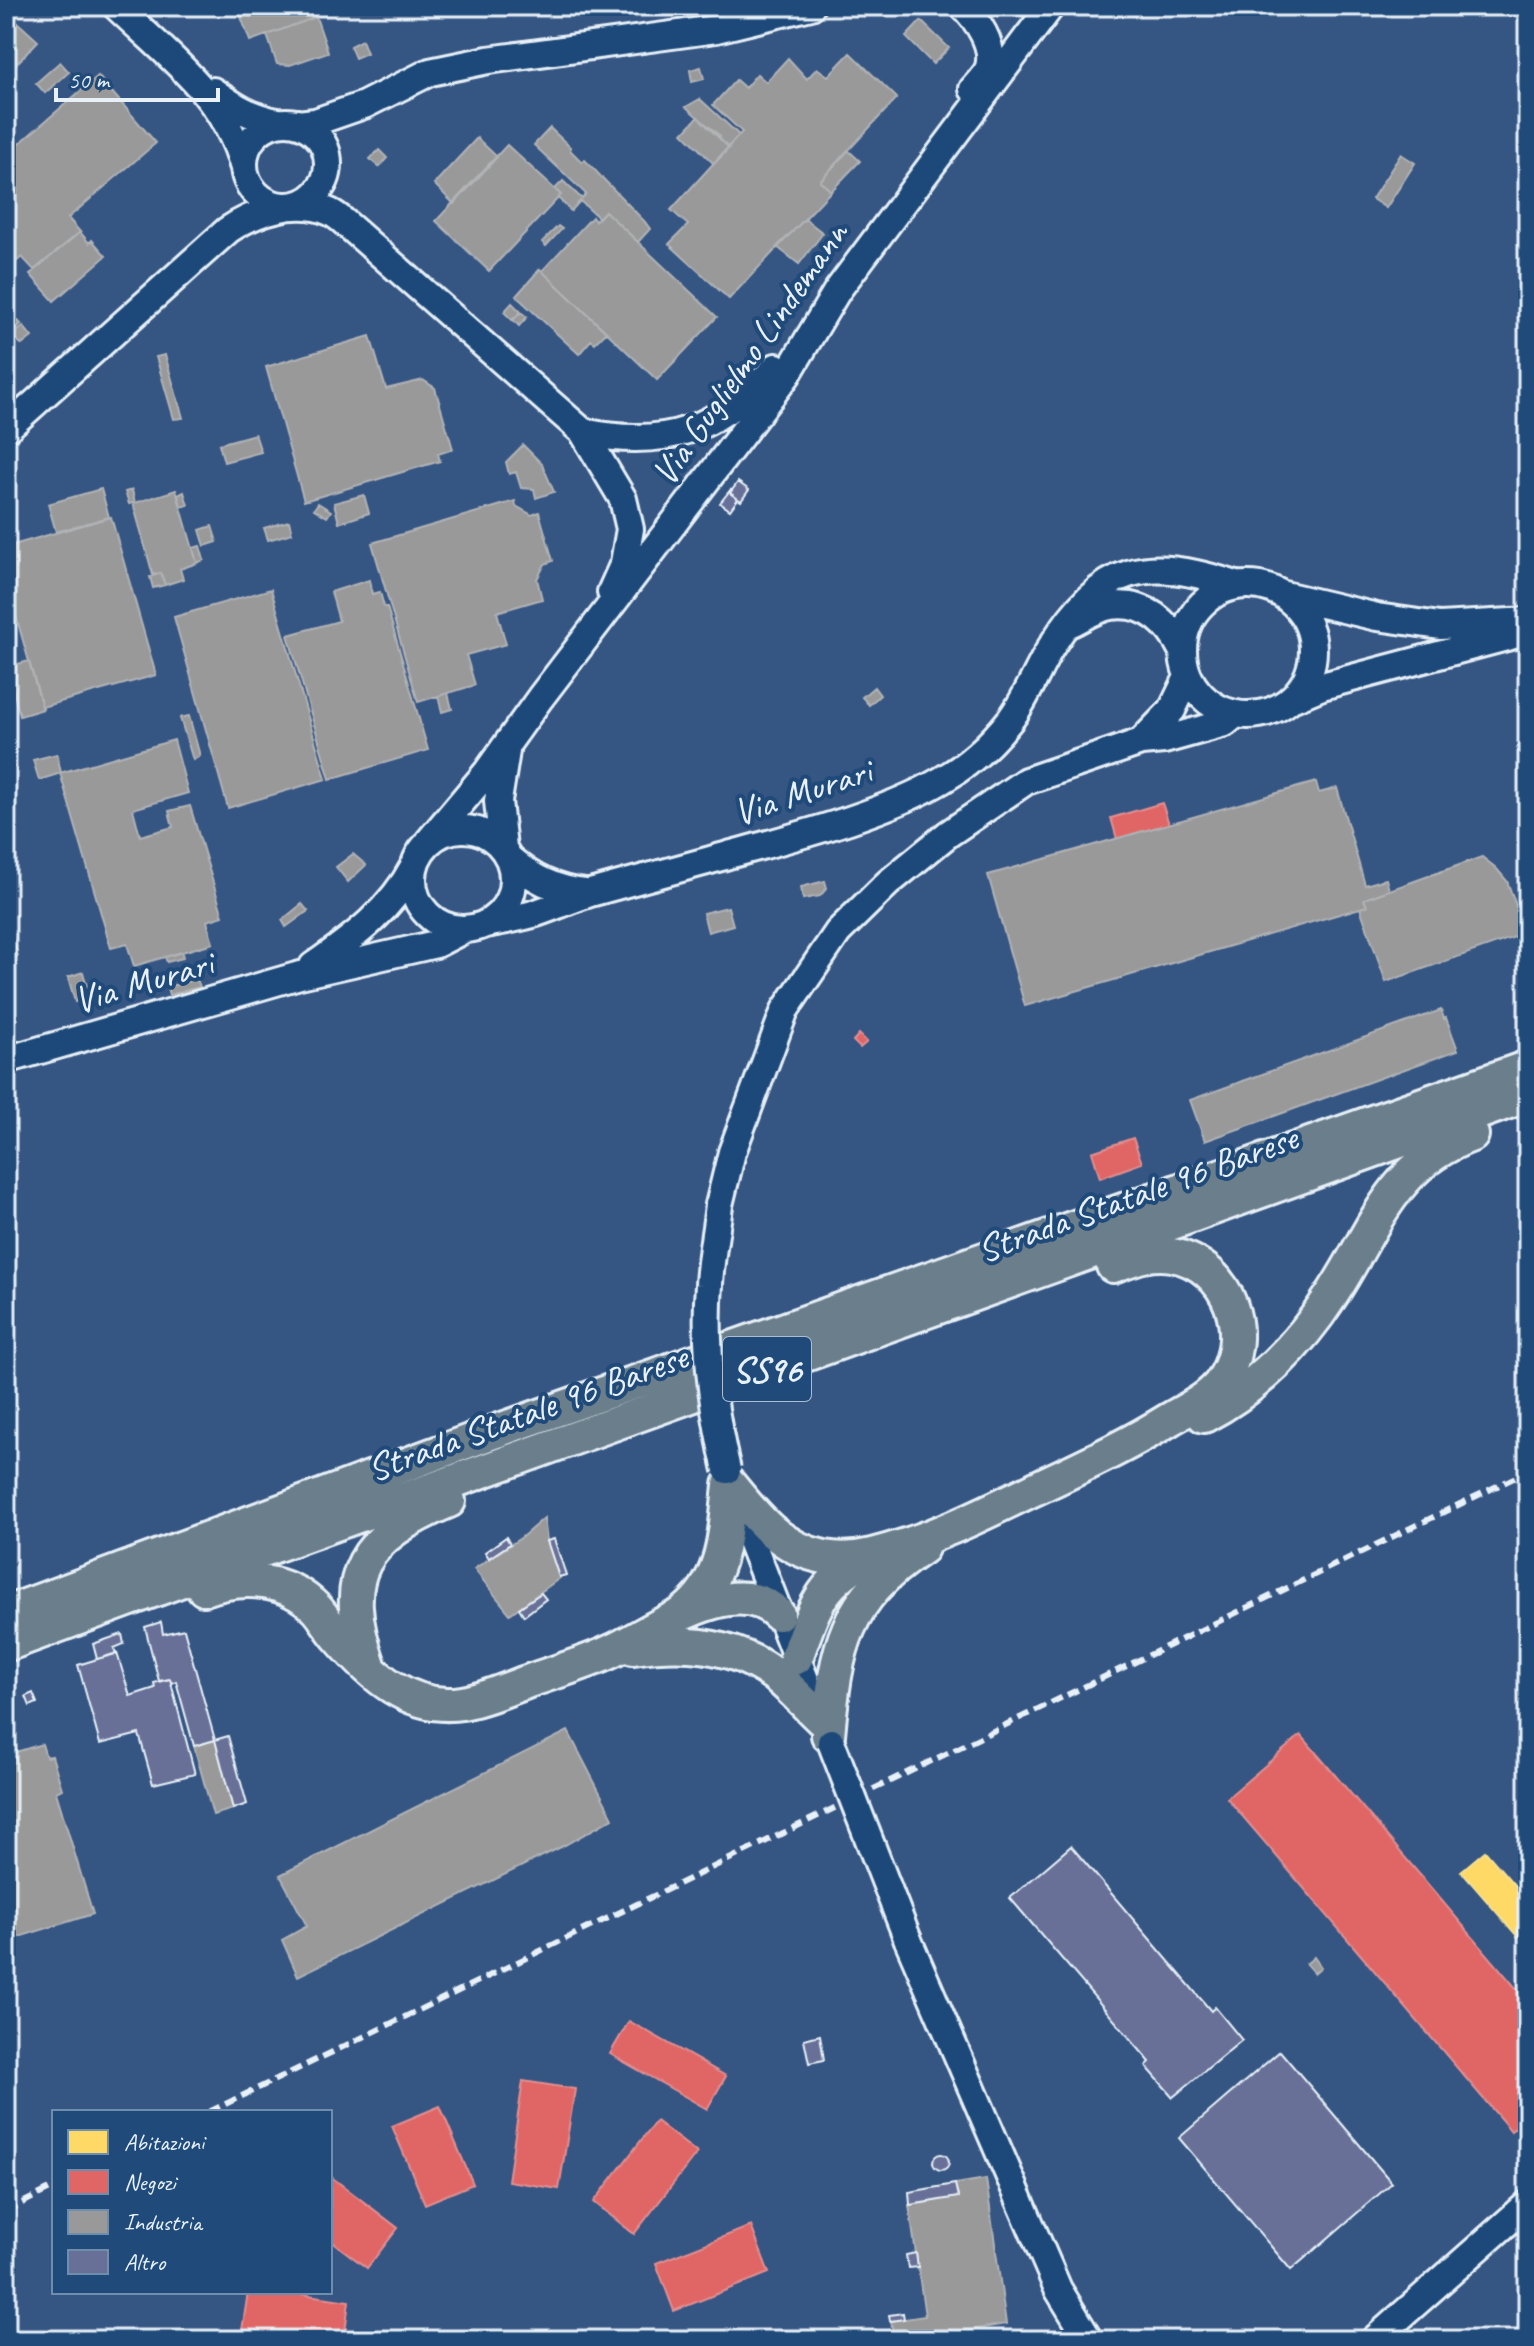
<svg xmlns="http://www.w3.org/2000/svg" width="1534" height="2346" font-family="Caveat,sans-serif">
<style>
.homes{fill:#ffd966;stroke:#f8e092;stroke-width:2}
.shops{fill:#e06666;stroke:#e29092;stroke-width:2}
.industry{fill:#999;stroke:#b1b3b6;stroke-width:2}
.building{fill:#687097;stroke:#e8f1f8;stroke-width:2}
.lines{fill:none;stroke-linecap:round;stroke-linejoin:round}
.minor-casing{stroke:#e8f1f8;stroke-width:32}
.major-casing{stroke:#e8f1f8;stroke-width:38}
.minor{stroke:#1f4a7a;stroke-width:26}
.major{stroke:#6b7e8b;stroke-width:32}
.rail{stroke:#e8f1f8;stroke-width:6;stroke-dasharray:12 6;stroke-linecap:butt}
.minor-bridge-casing{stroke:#e8f1f8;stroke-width:32;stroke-linecap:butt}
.minor-bridge{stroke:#1f4a7a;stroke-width:26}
.labels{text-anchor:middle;stroke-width:8;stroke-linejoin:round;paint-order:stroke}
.shield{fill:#1f4a7a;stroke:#acbfd2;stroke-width:2}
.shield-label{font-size:36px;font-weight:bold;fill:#e8f1f8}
.street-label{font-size:38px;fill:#e8f1f8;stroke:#1f4a7a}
</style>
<rect width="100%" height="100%" fill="#355583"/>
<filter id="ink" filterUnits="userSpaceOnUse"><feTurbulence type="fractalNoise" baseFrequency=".0125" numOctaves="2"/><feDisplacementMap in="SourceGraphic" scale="16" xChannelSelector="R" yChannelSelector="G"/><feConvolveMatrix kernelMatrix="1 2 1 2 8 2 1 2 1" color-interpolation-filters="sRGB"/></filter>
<g filter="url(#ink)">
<!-- homes -->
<path class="homes" d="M1485 1851 1515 1886 1528 1875V1928L1518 1937 1461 1871Z"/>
<!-- shops -->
<path class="shops" d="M1162 803 1169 824 1117 839 1111 818Z
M859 1034 867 1042 860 1048 853 1041Z
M1133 1138 1142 1163 1100 1178 1092 1152Z
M1301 1735 1528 2002V2117L1511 2131 1227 1798Z
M629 2021 726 2076 707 2109 610 2054Z
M523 2081 575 2089 559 2189 508 2181Z
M440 2106 473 2184 425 2204 392 2126Z
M656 2121 697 2153 634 2234 594 2202Z
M330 2176 398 2228 367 2268 330 2240Z
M751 2226 769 2273 674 2311 656 2263Z
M248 2292H288L349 2301 344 2340H265L241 2337Z"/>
<!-- industry -->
<path class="industry" d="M237 6H307L311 19 250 41Z
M6 12 38 41 6 75Z
M316 17 328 52 290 65 277 64 267 35Z
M921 21 949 48 933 64 906 37Z
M362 40 367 53 355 58 350 46Z
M850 53 897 98 820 181 831 191 729 299 669 244 688 225 671 210 742 132 713 105 736 80 745 88 757 74 766 82 788 58 807 79 817 68 828 76Z
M60 62 69 72 45 93 36 83Z
M701 67 704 79 692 82 690 70Z
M98 76 156 143 68 218 80 232 55 253 34 270 22 257 6 270V155Z
M700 99 739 135 728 147 719 138 720 136 686 107Z
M698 117 729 148 714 164 683 133Z
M550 128 571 148 570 150 582 162 585 160 645 222 650 229 638 242 605 211 599 218 580 201 571 211 558 198 561 195 555 189 563 181 582 199 586 194 534 145Z
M477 138 497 157 454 204 434 184Z
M507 145 561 195 489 271 436 221Z
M379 150 387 158 379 167 370 159Z
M848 150 860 161 831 191 820 181Z
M1401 154 1415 163 1386 208 1372 199Z
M605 211 717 317 657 380 542 271 592 217 595 221Z
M805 219 823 233 799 264 777 247Z
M558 226 562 229 546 246 542 242Z
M80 232 89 243 92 240 106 256 54 301 30 274Z
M540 269 606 332 595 343 591 340 579 354 516 296Z
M512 303 521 312 512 320 504 312Z
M6 308 21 324 11 334 6 328Z
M521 312 527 317 519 326 513 320Z
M23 326 32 337 22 345 13 336Z
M370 336 386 389 423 380 435 388 453 449 438 454 440 461 304 501 266 367Z
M165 355 183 418 174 419 156 357Z
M255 434 261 452 224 462 219 444Z
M523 445 542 464 554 492 536 498 534 489 521 488 516 472 509 474 506 462Z
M101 489 109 517 56 532 48 504Z
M132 490 135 503 176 490 197 563 180 569 183 579 165 585 161 573 153 575 133 503 129 504 125 492Z
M184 492 188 505 181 507 178 495Z
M364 495 369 513 339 523 334 503Z
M515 501 516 506 532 515 539 512 553 561 545 564 537 579 542 599 497 612 506 644 466 655 475 685 418 702 372 543Z
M318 503 331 511 327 517 314 509Z
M111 517 156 675 42 707 6 581V547Z
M289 521 292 533 268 540 264 528Z
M212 526 217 542 205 546 200 530Z
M200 546 204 560 197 563 193 548Z
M161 573 165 585 153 588 150 577Z
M369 580 372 594 380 592 384 607H387L428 750 330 779 288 635 339 621 331 592Z
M271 589 326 779 228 808 174 617Z
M29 661 43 709 20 716 7 667Z
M874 687 880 695 869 705 862 697Z
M448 693 452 709 442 712 438 696Z
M189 716 200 756 193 760 180 718Z
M6 740 14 767 6 769Z
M174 740 188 793 133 809 140 836 173 827 169 811 190 806 223 916 207 921 213 943 134 966 127 944 111 948 60 773Z
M57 754 61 773 39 780 33 760Z
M1316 782 1319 793 1337 788 1365 885 1386 879 1389 890 1364 899 1367 906 1360 908 1025 1006 988 875Z
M353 854 366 865 348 882 336 867Z
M1482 857 1496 868 1507 881 1526 933 1386 982 1360 908 1367 906 1364 899Z
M825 881 827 888 820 896 803 899 801 887Z
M302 904 308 911 286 927 282 920Z
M728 907 733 925 708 932 703 913Z
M6 913 18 956 6 960Z
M182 952 183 958 167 962 165 957Z
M83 972 90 998 75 1002 68 977Z
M197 979 200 987 169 995 167 987Z
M1441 1010 1444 1019 1446 1018 1458 1050 1205 1141 1190 1100Z
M544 1518 547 1541 560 1578 510 1614 474 1569 522 1537Z
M568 1731 613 1818 563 1846 298 1976 282 1940 307 1926 280 1875Z
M215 1740 233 1809 213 1815 194 1746Z
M42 1744 46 1757 52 1756 62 1789 56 1792 93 1914 6 1941V1755Z
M1314 1957 1321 1967 1314 1973 1306 1964Z
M986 2179 1006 2324 913 2340H894L891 2321 925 2316 909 2205 958 2197 955 2184Z"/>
<!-- building -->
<path class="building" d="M738 482 749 490 741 501 730 493Z
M731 489 730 493 738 499 730 510 720 503Z
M506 1537 510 1544 489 1558 485 1552Z
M554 1539 566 1575 559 1577 547 1541Z
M541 1593 546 1599 524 1616 519 1608Z
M161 1622 163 1634 184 1629 215 1740 194 1746 176 1681 171 1683 170 1679 159 1681 145 1627Z
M122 1634 124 1644 114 1648 116 1654 97 1659 93 1644Z
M117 1653 130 1696 155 1688 154 1683 170 1679 195 1774 153 1784 139 1734 100 1744 78 1665Z
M33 1693 37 1703 30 1706 26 1696Z
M228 1736 247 1804 233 1809 215 1740Z
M1071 1846 1211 2011 1215 2007 1242 2040 1173 2097 1146 2066 1150 2062 1010 1898Z
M820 2035 824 2060 809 2063 804 2039Z
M1280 2051 1392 2183 1291 2270 1179 2138Z
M933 2162a8 8 0 1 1 16 0a8 8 0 1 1-16 0Z
M955 2184 958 2197 910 2205 909 2192Z
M916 2253 918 2267 908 2268 906 2255Z
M903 2313 904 2319 890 2321 889 2315Z"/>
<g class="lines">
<defs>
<path id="minor" d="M116 6C165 53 225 96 243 165
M963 6C977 20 995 45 989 67 987 74 978 83 973 89
M213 91C234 106 252 118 278 122
M244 164a42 42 0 1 1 84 0a42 42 0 1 1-84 0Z
M298 124 315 122 364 105 430 72 488 60 716 29 811 6
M6 429 228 230C255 212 297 197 330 212 337 215 344 222 350 227L583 432 623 499 630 529 624 563 611 592
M583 432C666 450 719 429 776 367
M1183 650a65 65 0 1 1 130 0a65 65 0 1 1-130 0Z
M1284 595 1377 617 1440 626 1528 621
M1069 624C1082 618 1097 608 1111 606 1146 601 1168 622 1182 650
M1291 699 1322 686 1518 634
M1141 742 1172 710 1188 677
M413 879a50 50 0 1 1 100 0a50 50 0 1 1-100 0Z
M429 841 487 772 540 698 787 375 837 291 1051 6
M503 848 498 801 506 751
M510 859C533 879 555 890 585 893
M486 924C501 921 518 918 533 914 552 908 571 899 590 893 629 882 668 872 707 861 780 840 877 818 942 780 968 765 991 744 1010 720 1027 698 1037 670 1051 647 1103 563 1146 556 1236 585
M313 966C353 938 391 910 414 866
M6 1060 300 975 436 944 463 930
M719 1205 732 1152 785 1010 838 932 888 883 948 834 1026 781 1141 742 1164 740 1225 723 1236 714
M732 1492 818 1713
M908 1940 1058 2289 1089 2340
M1374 2340 1528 2204"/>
<path id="major" d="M1204 1416C1255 1390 1300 1344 1331 1296 1375 1230 1390 1165 1472 1135
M730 1485C756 1517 781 1549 824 1557 840 1560 856 1559 872 1555 928 1541 979 1516 1030 1491 1078 1468 1125 1447 1170 1419 1187 1409 1207 1400 1220 1384 1255 1337 1230 1265 1172 1255 1150 1251 1132 1259 1113 1266
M204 1589C243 1575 287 1578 317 1609 325 1618 331 1629 339 1638 371 1675 410 1711 462 1703 486 1699 509 1688 532 1680 558 1671 587 1663 612 1651 655 1631 735 1570 778 1614
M684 1612C725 1580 725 1534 730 1485
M6 1613 488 1434 1528 1067
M6 1645 277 1545 1528 1095
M633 1648C683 1640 735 1644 776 1676 792 1689 806 1705 821 1719
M796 1658C814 1609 819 1583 868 1557
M369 1665C337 1574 363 1537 449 1501
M828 1735C836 1647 844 1600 922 1548"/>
</defs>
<!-- minor casing -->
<use href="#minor" class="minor-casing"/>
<!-- major casing -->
<use href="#major" class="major-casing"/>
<!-- minor -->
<use href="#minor" class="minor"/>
<!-- major -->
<use href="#major" class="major"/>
<!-- rail -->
<path class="rail" d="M209 2112 1528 1471
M6 2211 54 2187"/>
<defs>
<path id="minor-bridge" d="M719 1205C716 1232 710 1259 709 1285 704 1346 713 1411 727 1470
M831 1742 908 1940"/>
</defs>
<!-- minor-bridge casing -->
<use href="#minor-bridge" class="minor-bridge-casing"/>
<!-- minor-bridge -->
<use href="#minor-bridge" class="minor-bridge"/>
</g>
</g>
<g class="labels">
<!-- shield labels -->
<rect class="shield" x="723" y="1337" width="88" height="64" rx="6"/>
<g class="shield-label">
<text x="767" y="1382">SS96</text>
</g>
<!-- street labels -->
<g class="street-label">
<text transform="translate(749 353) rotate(-55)" y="13">Via Guglielmo Lindemann</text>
<text transform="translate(802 791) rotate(-18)" y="13">Via Murari</text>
<text transform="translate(143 981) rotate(-16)" y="13">Via Murari</text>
<text transform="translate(1137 1193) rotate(-20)" y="13">Strada Statale 96 Barese</text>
<text transform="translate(527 1412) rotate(-20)" y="13">Strada Statale 96 Barese</text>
</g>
</g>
<!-- margin -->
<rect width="1534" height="2346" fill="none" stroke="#1f4a7a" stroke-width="32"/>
<rect x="16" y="16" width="1502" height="2314" fill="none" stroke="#e8f1f8" stroke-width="3" filter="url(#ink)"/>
<!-- legend -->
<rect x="52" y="2110" width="280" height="184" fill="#1f4a7a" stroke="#6f8dac" stroke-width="2"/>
<rect x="68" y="2130" width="40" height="24" fill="#ffd966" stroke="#6f8dac" stroke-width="2"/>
<text x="124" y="2150" font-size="24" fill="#e8f1f8">Abitazioni</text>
<rect x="68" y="2170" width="40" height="24" fill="#e06666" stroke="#6f8dac" stroke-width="2"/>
<text x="124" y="2190" font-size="24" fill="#e8f1f8">Negozi</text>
<rect x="68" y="2210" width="40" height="24" fill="#999999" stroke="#6f8dac" stroke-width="2"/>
<text x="124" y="2230" font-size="24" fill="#e8f1f8">Industria</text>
<rect x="68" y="2250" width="40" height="24" fill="#687097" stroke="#6f8dac" stroke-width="2"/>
<text x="124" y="2270" font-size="24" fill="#e8f1f8">Altro</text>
<!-- scale -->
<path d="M56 88v12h162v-12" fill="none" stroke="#e8f1f8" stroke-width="4"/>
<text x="68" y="88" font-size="24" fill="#e8f1f8" stroke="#1f4a7a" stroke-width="6" paint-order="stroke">50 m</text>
</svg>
